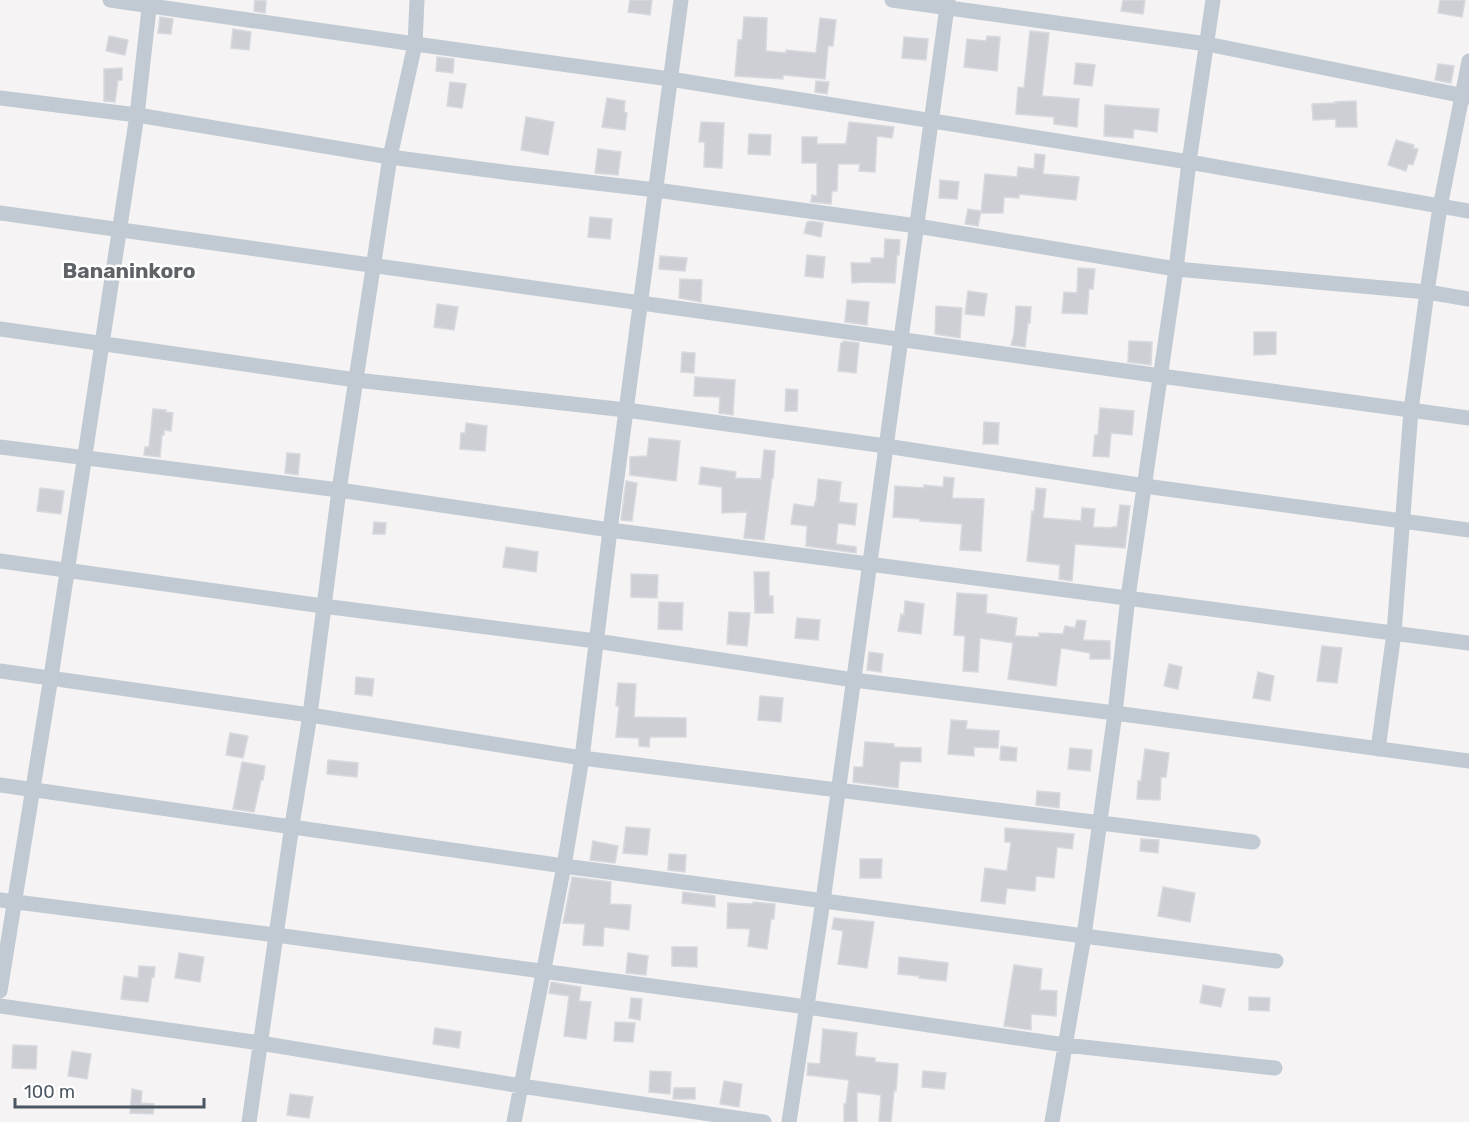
<svg xmlns="http://www.w3.org/2000/svg" width="1469" height="1122" font-family="Rubik,sans-serif">
<style>
.building{fill:#cdcfd5;stroke:#d7d9de;stroke-width:1.5}
.lines{fill:none;stroke-linecap:round;stroke-linejoin:round}
.minor{stroke:#c1cad2;stroke-width:15}
.labels{text-anchor:middle;stroke-width:5;stroke-linejoin:round;paint-order:stroke}
.quarter-label{font-size:21px;font-weight:bold;fill:#5f6368;stroke:#fff}
</style>
<rect width="100%" height="100%" fill="#f5f3f3"/>
<!-- building -->
<path class="building" d="M255 0 266 1 265 13 254 11Z
M630 0H652L650 15 628 12Z
M1123 0H1145L1143 14 1121 11Z
M1440 0H1465L1462 17 1438 13Z
M160 17 173 19 171 34 158 33Z
M744 17 767 18 766 51 786 53V50L816 53 820 18 836 20 833 46H828L825 79 783 75V79L735 76 738 40H742Z
M233 29 251 32 249 50 231 48Z
M1030 31 1049 33 1042 96 1079 99 1077 127 1054 124V117L1016 114 1018 87 1024 88Z
M109 36 128 40 125 55 106 51Z
M987 36 1000 37 997 71 964 67 967 39 986 41Z
M904 37 928 39 926 60 902 58Z
M437 57 454 59 453 73 436 71Z
M1076 63 1095 65 1092 86 1074 84Z
M1438 64 1454 66 1451 83 1435 80Z
M122 68V80H118L115 102 104 101V69Z
M816 81 829 82 827 94 815 92Z
M450 82 466 84 462 108 447 106Z
M607 98 625 101 624 112 627 113 625 130 602 127Z
M1356 101 1357 127H1336V119L1313 120 1312 104 1336 103 1335 102Z
M1105 105 1159 109 1157 132 1134 129 1133 138 1104 136Z
M526 117 554 122 548 155 521 150Z
M701 122 724 123 722 168 704 167 705 142H699Z
M849 122 894 127 892 138 877 136 875 172 859 171 860 164H838L837 191H832L831 204 811 202 812 195 817 196V163H802V137H817V144H846Z
M749 134 771 135 770 155 748 154Z
M1396 140 1414 145 1413 148 1418 149 1413 165 1408 164 1406 171 1388 165Z
M598 149 621 152 618 175 595 173Z
M1035 154 1045 155 1043 174 1079 177 1076 200 1019 194V198L1004 197 1003 213H981L985 174 1017 177 1018 167 1034 169Z
M940 180 959 182 957 199 939 198Z
M968 209 981 211 978 226 965 224Z
M590 217 612 219 610 239 588 237Z
M810 221 823 223 821 237 804 233 807 222H810Z
M885 239 900 240 899 255H897L895 283 866 282 852 283 851 263H871V258H884Z
M807 255 825 257 823 278 805 276Z
M660 256 687 258 685 271 659 269Z
M1078 268 1095 269 1093 289H1089L1087 314 1062 313 1064 292 1077 293Z
M680 279 702 280 701 302 679 298Z
M968 291 987 294 984 316 965 314Z
M847 300 869 302 867 325 845 322Z
M437 304 458 307 454 330 434 327Z
M936 306 962 308 960 338 935 334Z
M1016 306 1031 307 1030 323H1028L1025 347 1011 345 1014 334Z
M1254 332H1276V354L1254 355Z
M843 341 859 343 856 373 838 371 841 343H843Z
M1129 341 1152 342 1151 365 1128 362Z
M682 352 695 353 694 373 681 372Z
M695 377 735 380 733 415 719 413 720 397 694 396Z
M786 389 798 390 797 411H785Z
M1100 408 1134 411 1132 435 1111 433 1109 457 1093 456 1095 435H1098Z
M153 409 166 410V412L173 413 171 431 164 430V435H162L160 457 144 455 145 447H149Z
M984 422 999 423 998 444H983Z
M466 423 487 426 485 451 460 449 461 433H465Z
M649 438 680 441 676 481 630 475V457L647 456Z
M764 450 775 451 773 478H772L764 540 744 538 747 512 722 513V487L699 484 701 467 736 472 735 478 761 479Z
M287 453 300 454 298 475 285 473Z
M944 477 954 478 952 498 984 499 981 551 960 550 962 524 920 521V519L893 517 895 486 924 488V485L943 487Z
M818 479 841 482 839 502 857 504 855 525 838 523 836 544 856 547V553L806 546 807 526 791 524 794 504 814 507 815 502H816Z
M626 481 637 483 632 521 621 520Z
M40 488 64 491 61 514 37 511Z
M1036 488 1046 489 1043 518 1081 521 1082 508 1095 509 1093 527 1112 528 1113 527H1117L1120 505 1130 506 1125 548 1075 544 1072 581 1059 579 1060 565 1027 561 1032 511 1034 512Z
M374 522 386 523 385 534H373Z
M506 547 538 552 536 572 503 567Z
M754 572H769V596H773V613H755Z
M631 574 658 575 657 598 631 597Z
M957 593 987 595 986 613 1017 618 1015 636 1039 637V633L1063 634 1065 626 1075 628 1077 620 1086 621 1083 640 1110 641V659H1090V653L1061 648 1056 686 1008 679 1013 643 980 638 978 672 963 671 965 636 954 635Z
M905 601 924 604 921 634 898 631 901 614 904 615Z
M659 602 683 603 682 630 658 629Z
M729 612 750 613 747 646 727 644Z
M797 618 820 620 818 640 795 638Z
M1322 646 1342 648 1337 683 1317 681Z
M869 652 883 654 881 672 867 670Z
M1169 664 1182 667 1178 689 1164 686Z
M1258 672 1274 676 1270 701 1253 698Z
M356 677 374 679 372 696 355 694Z
M618 683 636 684 634 717 686 718V737H650L649 747 639 746V738L616 737 619 706H616Z
M760 696 783 698 781 722 758 720Z
M951 720 967 721 966 729 999 731 998 748 974 747V756L948 754Z
M230 733 248 736 243 758 226 755Z
M865 742 894 744V747L921 748V762L900 761 898 788 853 782 854 767H863Z
M1001 746 1017 748 1016 761 1000 760Z
M1070 748 1092 750 1090 771 1068 769Z
M1145 749 1169 753 1166 777H1161L1160 800 1137 799 1138 781H1141Z
M328 760 358 763 357 777 327 774Z
M242 762 265 766 263 780H261L254 812 233 809Z
M1037 791 1060 793 1059 808 1036 805Z
M626 827 650 829 647 855 623 853Z
M1005 828 1074 834 1072 849 1057 847 1054 878 1036 876 1035 891 1007 888 1005 904 981 901 985 868 1007 871 1011 842H1005Z
M1141 839 1159 840 1158 853 1140 851Z
M593 841 618 846 615 863 590 860Z
M669 854 686 855 685 872 668 870Z
M860 859H882L881 878H860Z
M572 877 611 882 610 904 631 905 629 930 604 927 603 946 583 945 585 924 563 923Z
M1163 887 1195 893 1190 922 1158 916Z
M683 892 715 896V907L682 903Z
M753 902 775 904 774 919H771L767 949 748 946 750 929 727 928 728 903 753 904Z
M834 918 874 922 867 968 838 964 843 931 832 929Z
M672 947H697V967L672 966Z
M179 953 204 957 200 982 175 978Z
M628 953 648 956 646 975 626 973Z
M899 957 948 963 946 981 919 978V976L898 974Z
M1014 965 1042 969 1040 990 1057 991 1056 1016 1031 1014V1030L1004 1026Z
M139 966 155 967 154 977H152L148 1002 121 999 124 976 138 978Z
M551 982 581 987 579 1001 591 1002 586 1039 564 1036 569 996 549 993Z
M1203 985 1225 989 1221 1007 1200 1003Z
M1249 997 1270 998 1269 1011 1249 1010Z
M631 998 642 999 640 1020 629 1018Z
M615 1022 635 1023 633 1042 614 1041Z
M435 1028 461 1032 459 1048 433 1044Z
M823 1029 857 1033 855 1056 875 1058V1062L898 1064 896 1091H894L891 1122H879L881 1095 857 1092V1122H844V1104H846L849 1080 807 1075 808 1063 820 1064Z
M13 1045 37 1046 36 1069 12 1068Z
M72 1051 91 1054 87 1079 68 1076Z
M650 1071 671 1072 670 1094 649 1092Z
M923 1071 946 1073 944 1089 922 1087Z
M724 1081 742 1084 739 1107 720 1104Z
M674 1088H695V1099H673Z
M132 1089 142 1091 141 1103 154 1104 153 1114 130 1113Z
M290 1094 313 1097 309 1118 287 1115Z"/>
<g class="lines">
<!-- minor -->
<path class="minor" d="M110 0 415 44 670 79 1189 162 1469 211
M892 0 1207 44 1469 97
M0 98 137 115 390 157 511 173 656 190 917 226 1176 269 1427 292 1469 299
M0 213 1161 376 1469 418
M0 329 356 380 626 410 886 446 1145 486 1469 530
M0 447 339 490 610 530 1469 643
M0 561 323 606 596 641 854 680 1115 713 1469 761
M0 671 310 715 582 758 1253 842
M1378 749 1394 633 1411 410 1427 292 1440 207 1469 61
M0 785 564 866 1084 936 1276 961
M0 900 276 935 807 1007 1065 1045 1275 1068
M0 991 51 677 137 115 150 0
M0 1006 260 1043 521 1086 764 1122
M249 1122 292 825 310 715 339 490 390 157 415 44 417 0
M514 1122 564 866 582 758 610 530 681 0
M789 1122 823 901 948 0
M1052 1122 1084 936 1115 713 1128 597 1176 269 1189 162 1213 0"/>
</g>
<g class="labels">
<!-- quarter labels -->
<g class="quarter-label">
<text x="129" y="278">Bananinkoro</text>
</g>
</g>
<!-- scale -->
<path d="M15 1098v9h189v-9" fill="none" stroke="#4a5661" stroke-width="3"/>
<text x="24" y="1098" font-size="18" fill="#4a5661" stroke="#ffffff" stroke-width="4.5" paint-order="stroke">100 m</text>
</svg>
